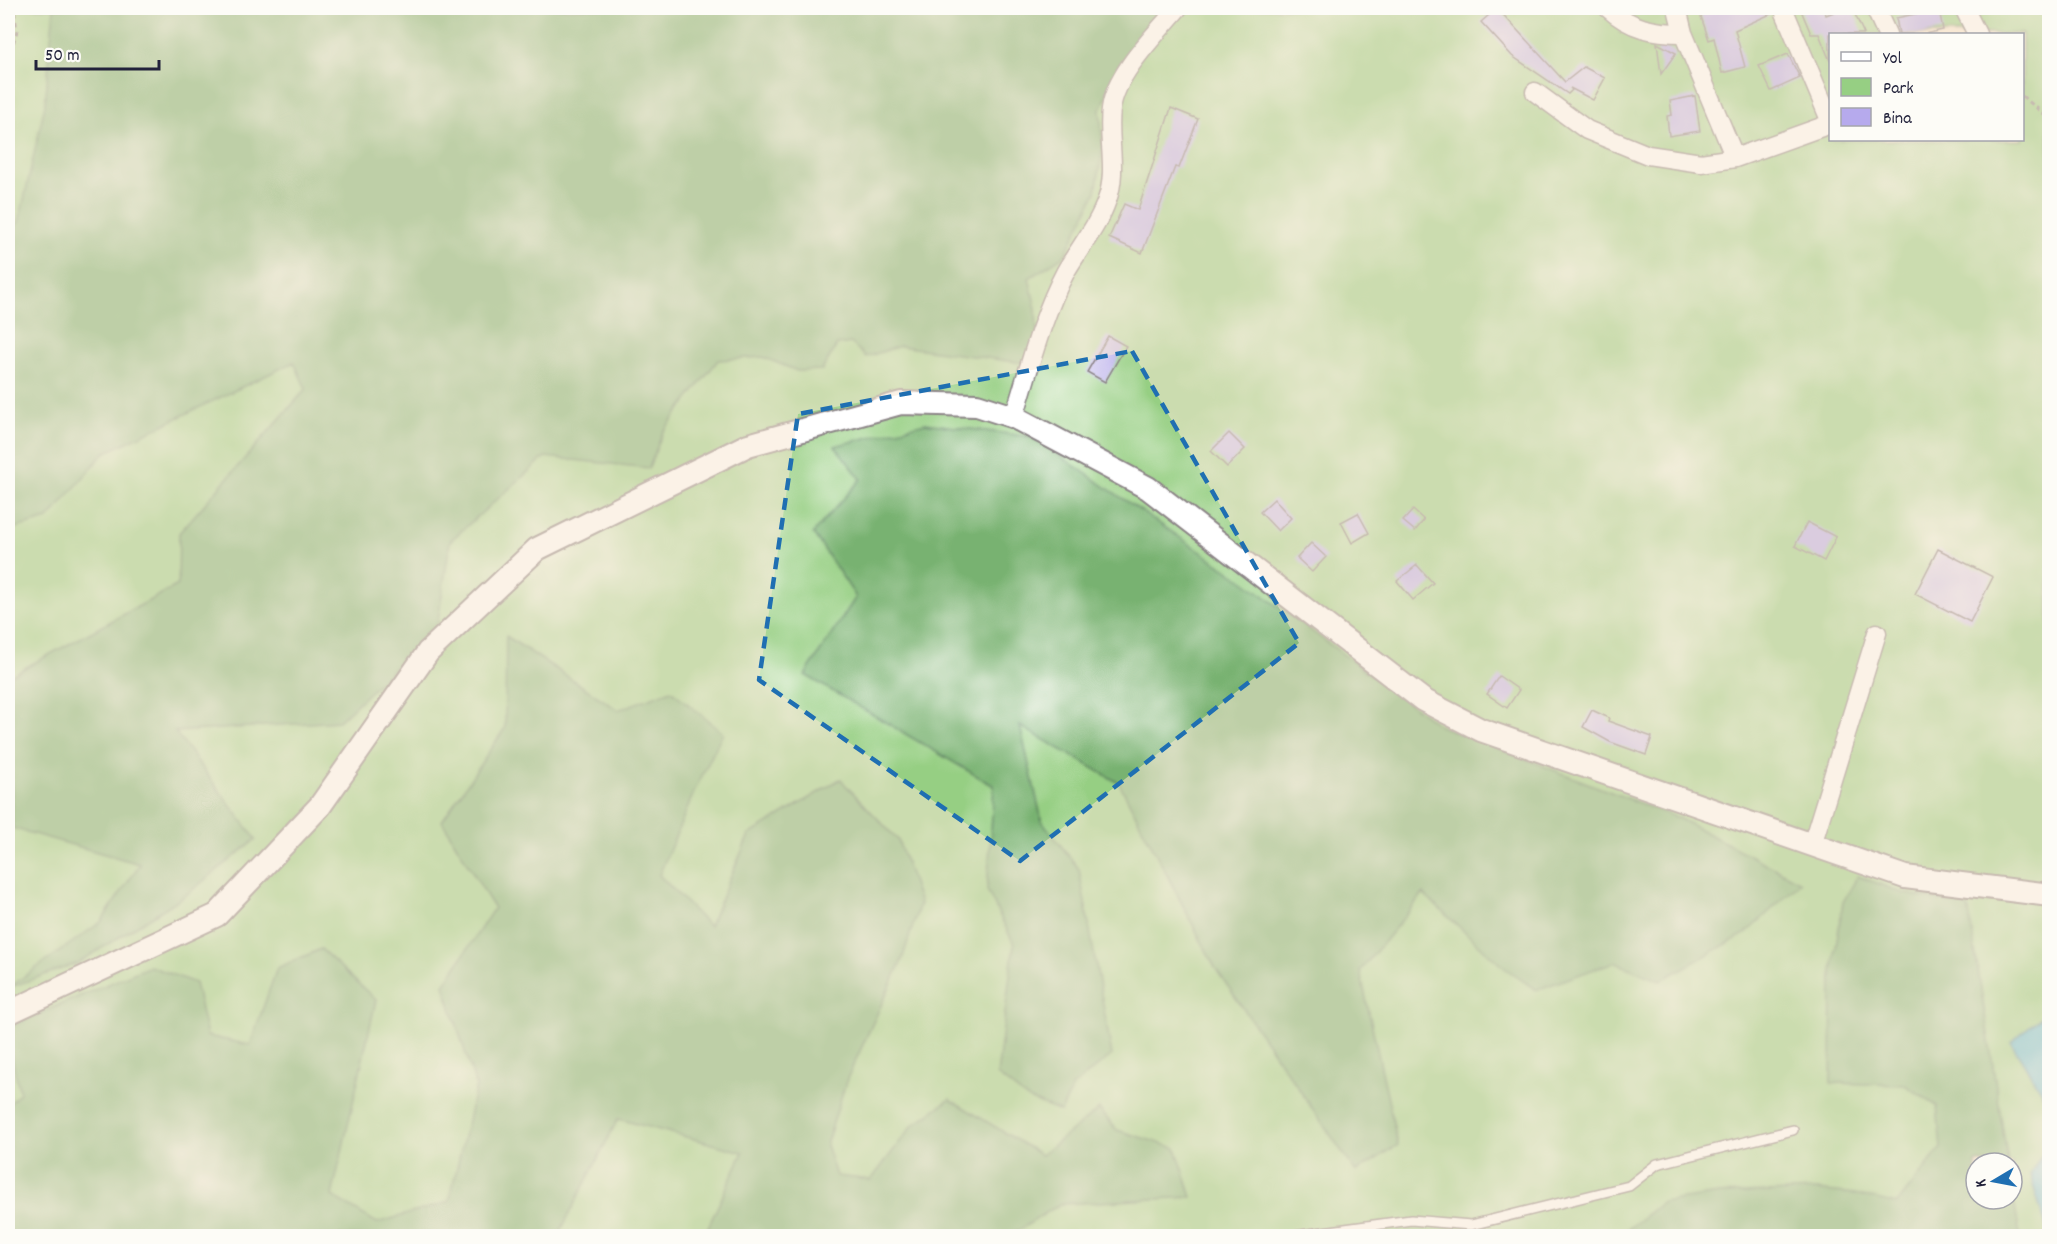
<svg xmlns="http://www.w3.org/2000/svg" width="2057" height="1244" font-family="Dekko,sans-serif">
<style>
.green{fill:#96cf83;stroke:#5c785f;stroke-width:1.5;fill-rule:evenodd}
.forest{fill:#78b271;stroke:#4d6a56;stroke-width:1.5}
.water{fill:#52b8d0;stroke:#3a6d86;stroke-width:1.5}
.building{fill:#b6aaed}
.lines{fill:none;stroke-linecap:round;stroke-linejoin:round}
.service-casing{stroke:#8c8487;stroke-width:12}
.minor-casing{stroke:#8c8487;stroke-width:21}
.tertiary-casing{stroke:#8c8487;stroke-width:26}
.path{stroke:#8c8487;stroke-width:3;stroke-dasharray:4.5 4.5;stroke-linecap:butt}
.service{stroke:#fff;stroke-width:9}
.minor{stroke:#fff;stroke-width:18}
.tertiary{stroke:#fff;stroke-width:22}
.marked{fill:none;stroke:#1f6fb2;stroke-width:4.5;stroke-dasharray:12 8;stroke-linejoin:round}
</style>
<rect width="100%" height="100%" fill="#fdfcf7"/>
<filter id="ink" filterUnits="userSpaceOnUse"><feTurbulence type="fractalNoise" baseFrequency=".0167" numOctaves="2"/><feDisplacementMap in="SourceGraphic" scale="12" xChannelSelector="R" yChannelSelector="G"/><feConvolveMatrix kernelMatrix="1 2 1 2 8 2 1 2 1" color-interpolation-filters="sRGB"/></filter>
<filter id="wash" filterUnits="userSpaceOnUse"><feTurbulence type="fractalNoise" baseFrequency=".008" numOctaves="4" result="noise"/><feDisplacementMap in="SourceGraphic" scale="24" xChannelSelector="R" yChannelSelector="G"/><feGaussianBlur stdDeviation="1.35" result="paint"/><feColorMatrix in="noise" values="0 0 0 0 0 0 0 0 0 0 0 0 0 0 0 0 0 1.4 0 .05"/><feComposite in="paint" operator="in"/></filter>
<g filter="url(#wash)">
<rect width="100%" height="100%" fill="#f7e7d3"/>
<!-- green -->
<path class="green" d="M8 8H2049V1236H8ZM1830 34H2022V140H1830ZM1976 1163H2012V1199H1976Z"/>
<!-- forest -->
<path class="forest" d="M54 8H1166L1129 53 1100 110 1103 148 1096 192 1065 255 1029 278 1036 309 1037 340 1023 363 900 346 866 357 851 343 837 345 822 370 797 371 763 357 718 360 663 432 649 468 545 457 450 541 437 628 339 721 175 732 256 839 186 895 78 963 8 988 101 922 140 864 12 828 11 777 8 772V677L178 585 179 533 306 389 294 362 104 453 48 519 8 530V230L19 222 45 105Z
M925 423 1032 437 1244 581 1440 726 1678 818 1801 882 1745 934 1660 981 1614 962 1536 990 1502 966 1423 894 1360 971 1398 1145 1356 1172 1216 969 1119 783 1020 726 1042 821 1079 869 1112 1055 1073 1086 1061 1112 1028 1099 997 1075 1014 944 987 890 994 786 805 675 856 597 813 533 861 479 835 446Z
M506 636 618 710 671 690 723 733 695 790 659 875 709 926 749 835 840 779 898 840 920 903 902 960 847 1079 826 1145 836 1176 871 1180 912 1126 950 1099 1041 1155 1099 1109 1117 1130 1176 1148 1192 1197 1060 1204 1010 1236H704L743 1152 618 1119 558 1236H8V1105L20 1093 8 1043V1027L150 966 195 983 207 1036 250 1045 277 968 321 949 376 1000 332 1196 377 1223 449 1202 476 1086 444 985 494 908 442 821 505 728Z
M1858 876 1903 893 1968 906 2008 1163H1976V1199H2012V1188L2020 1236H1619L1663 1202 1719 1194 1817 1190 1855 1194 1897 1204 1941 1148 1937 1106 1905 1085 1831 1083 1832 971 1843 902Z"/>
<!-- water -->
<path class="water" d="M2048 1011 2050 1012 2049 1105 2011 1042Z
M2049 1143V1236L2030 1175Z"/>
<g id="blocks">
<!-- building -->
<path class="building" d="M1497 8 1565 82 1584 67 1605 78 1593 100 1570 88 1572 90 1568 94 1512 56 1481 22Z
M1698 8H1772L1773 13 1735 30 1745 67 1722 73 1714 38 1709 40Z
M1800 8H1823L1826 15 1844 8H1852L1864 34H1830V61L1819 34H1811Z
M1939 9 1943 30 1924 34H1899L1896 18Z
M1657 43 1676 53 1661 74Z
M1788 54 1800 78 1771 91 1759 66Z
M1695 96 1700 131 1669 136 1667 116 1672 115 1670 101Z
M1171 108 1198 119 1179 168 1175 167 1142 253 1109 238 1124 204 1138 210Z
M1108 336 1126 346 1105 382 1087 372Z
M1229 433 1245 449 1227 467 1211 451Z
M1274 499 1291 518 1278 531 1260 512Z
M1413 510 1424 520 1415 531 1403 521Z
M1358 513 1369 533 1352 543 1341 522Z
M1807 522 1836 537 1824 561 1795 546Z
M1311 543 1326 557 1312 572 1297 558Z
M1938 549 1993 577 1970 622 1915 594Z
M1417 565 1433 583 1413 600 1397 581Z
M1499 676 1519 690 1507 708 1487 694Z
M1592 710 1609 718 1608 721 1652 737 1646 755 1610 742 1583 727Z"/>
</g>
</g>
<g filter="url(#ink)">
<use href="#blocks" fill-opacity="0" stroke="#8c8487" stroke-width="1.5"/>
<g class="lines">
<defs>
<path id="service" d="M1293 1236 1411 1220 1471 1225 1629 1186 1657 1164 1793 1130"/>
<path id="minor" d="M1608 8C1631 29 1654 33 1683 33
M1677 8 1683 33 1735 158 1830 124
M1783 8 1830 120
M1875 8 1887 34
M1964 8 1977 34
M1535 92 1587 130 1648 155 1701 163 1735 158
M1014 417C1029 369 1042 316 1066 271 1080 247 1098 226 1107 200 1118 170 1107 140 1111 109 1115 74 1156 34 1178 8
M1812 845 1877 633"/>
<path id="tertiary" d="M8 1013 217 915 320 806 428 652 537 549 748 445 901 403 977 405 1014 417 1148 488 1423 700 1481 730 1905 877 2050 895"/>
</defs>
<!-- service casing -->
<use href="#service" class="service-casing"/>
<!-- minor casing -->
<use href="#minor" class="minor-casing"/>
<!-- tertiary casing -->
<use href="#tertiary" class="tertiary-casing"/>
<!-- path -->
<path class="path" d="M8 60 17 31 14 8
M2022 96 2050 119"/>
<!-- service -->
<use href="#service" class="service"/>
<!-- minor -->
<use href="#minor" class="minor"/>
<!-- tertiary -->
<use href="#tertiary" class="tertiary"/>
</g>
</g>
<!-- marked area -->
<path d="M0 0H2057V1244H0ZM1132 351 1299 643 1020 861 759 680 798 414Z" fill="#f7e7d3" fill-opacity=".55" fill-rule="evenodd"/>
<path class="marked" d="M1132 351 1299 643 1020 861 759 680 798 414Z"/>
<!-- margin -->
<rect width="2057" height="1244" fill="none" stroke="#fdfcf7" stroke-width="30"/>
<!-- legend -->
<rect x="1829" y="33" width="195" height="108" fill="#fdfcf7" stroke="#a5a5ac" stroke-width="1.5"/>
<rect x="1841" y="52" width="30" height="9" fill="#ffffff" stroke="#a5a5ac" stroke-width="1.5"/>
<text x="1883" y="63" font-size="18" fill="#22223b">Yol</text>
<rect x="1841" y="78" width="30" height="18" fill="#96cf83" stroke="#a5a5ac" stroke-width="1.5"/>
<text x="1883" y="93" font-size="18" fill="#22223b">Park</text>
<rect x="1841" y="108" width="30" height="18" fill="#b6aaed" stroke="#a5a5ac" stroke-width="1.5"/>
<text x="1883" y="123" font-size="18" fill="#22223b">Bina</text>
<!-- north arrow -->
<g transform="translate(1994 1181) rotate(260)"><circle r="28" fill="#fdfcf7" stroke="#a5a5ac" stroke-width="1.5"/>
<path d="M0-4.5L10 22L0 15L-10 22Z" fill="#1f6fb2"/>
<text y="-9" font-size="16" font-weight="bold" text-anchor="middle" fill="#22223b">K</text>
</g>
<!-- scale -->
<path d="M36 60v9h123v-9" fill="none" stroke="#22223b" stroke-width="3"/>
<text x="45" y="60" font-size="18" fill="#22223b" stroke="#fdfcf7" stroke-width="4.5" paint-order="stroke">50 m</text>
</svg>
